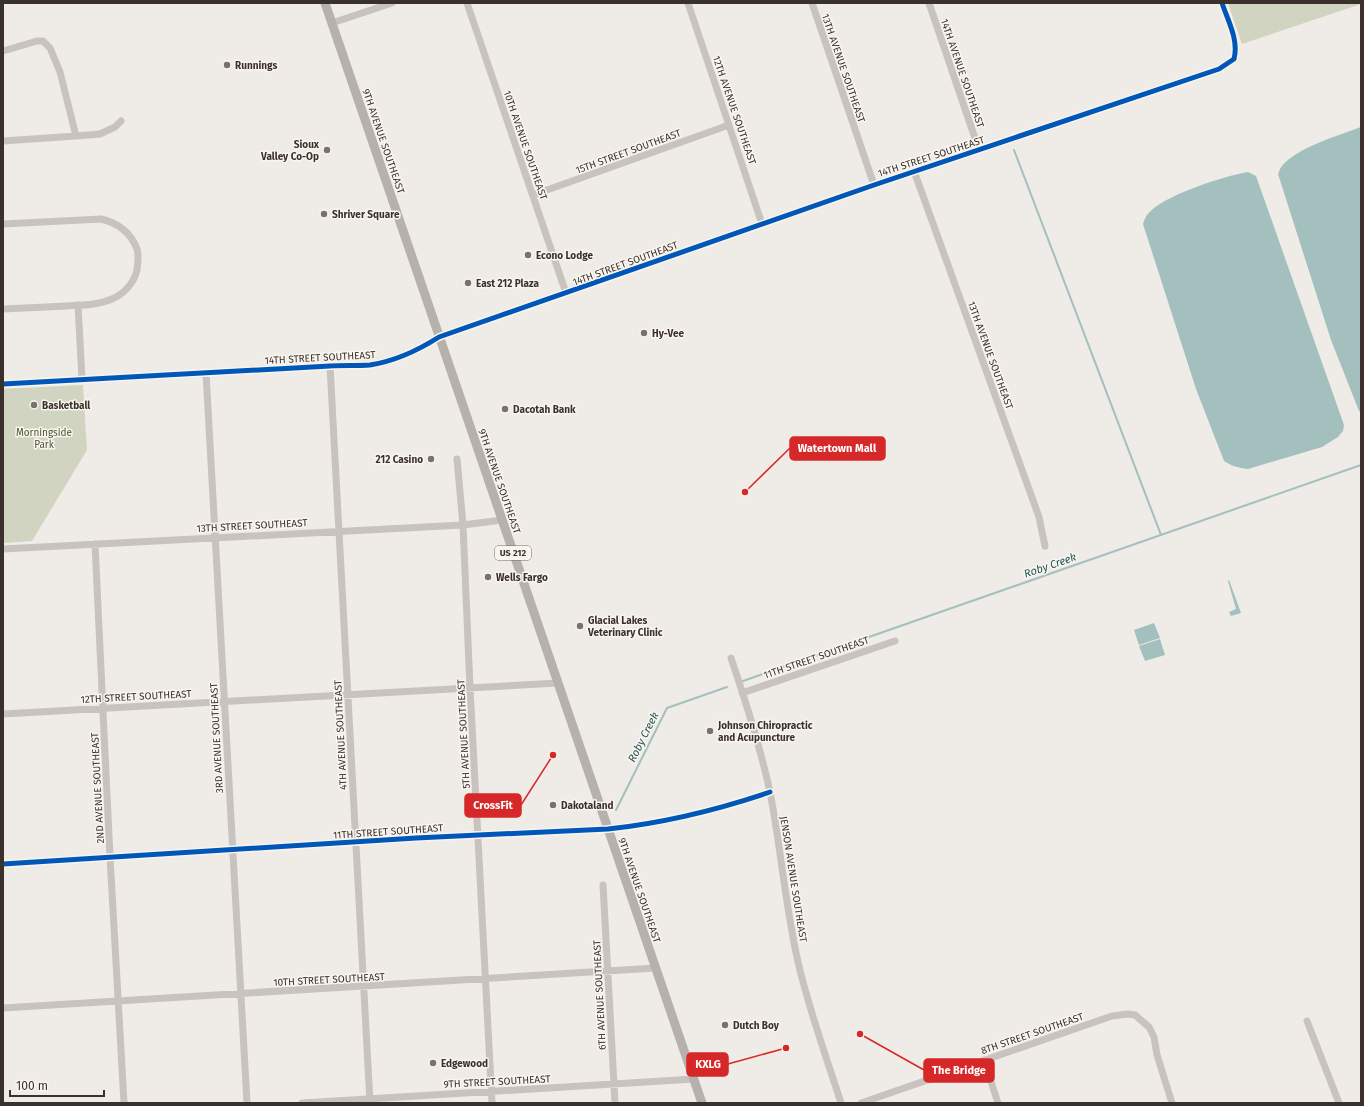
<svg xmlns="http://www.w3.org/2000/svg" width="1364" height="1106" font-family="'Fira Sans',sans-serif">
<style>
.green{fill:#d0d4c1}
.water{fill:#a3c0bf}
.lines{fill:none;stroke-linecap:round;stroke-linejoin:round}
.stream{stroke:#a3c0bf;stroke-width:2}
.minor{stroke:#c8c3be;stroke-width:7}
.major{stroke:#b7b1ad;stroke-width:9}
.cycleway-casing{stroke:#faf5ef;stroke-width:8}
.cycleway{stroke:#0057b8;stroke-width:5}
.poi-dot{fill:#79716d;stroke:#faf5ef;stroke-width:1.5}
.labels{text-anchor:middle;stroke-width:3;stroke-linejoin:round;paint-order:stroke}
.shield{fill:#faf5ef;stroke:#746b66;stroke-width:1}
.shield-label{font-size:9px;font-weight:bold;fill:#3a302c}
.poi-label{font-size:10px;font-weight:bold;fill:#3a302c;stroke:#faf5ef;text-anchor:start}
.street-label{font-size:10px;fill:#3a302c;stroke:#faf5ef}
.park-label{font-size:10px;fill:#495731;stroke:#faf5ef}
.water-label{font-size:11px;font-style:italic;fill:#235659;stroke:#faf5ef}
.leader{fill:none;stroke:#d62828;stroke-width:1.5}
.callout-dot{fill:#d62828;stroke:#faf5ef;stroke-width:1.5}
.callout{fill:#d62828;stroke:#d62828;stroke-width:1.5}
.callout-label{font-size:11px;text-anchor:middle;font-weight:bold;fill:#fff}
</style>
<rect width="100%" height="100%" fill="#efebe6"/>
<!-- green -->
<path class="green" d="M1228 3H1361V4L1242 44Z
M83 385 87 450 32 541 3 543V389Z"/>
<!-- water -->
<path class="water" d="M1361 127V412L1359 411 1331 340 1278 174C1279 172 1280 168 1282 166 1296 148 1340 135 1361 127Z
M1248 172 1256 176 1344 425 1343 431 1338 437 1322 447 1248 469C1238 468 1232 466 1224 461L1196 389 1143 224C1144 221 1145 218 1147 215 1161 196 1224 176 1248 172Z
M1229 580 1241 613 1231 616 1229 612 1236 609 1228 581Z
M1154 623 1160 638 1139 645 1134 630Z
M1160 639 1165 655 1145 661 1139 646Z"/>
<g class="lines">
<!-- stream -->
<path class="stream" d="M1014 150 1161 535
M743 681 1361 465
M616 810 667 708 727 687"/>
<!-- minor -->
<path class="minor" d="M467 3 566 293
M688 3 762 224
M812 3 874 185
M929 3 979 150
M332 23 392 3
M3 51 37 41H43L50 48 60 72 76 136
M3 141 76 136 100 134 115 127 121 121
M914 171 1034 503 1039 517 1045 546
M533 195 729 125
M3 224 101 219C118 223 131 233 137 249 139 256 138 263 137 270 134 283 124 294 112 299 98 305 82 305 67 306 46 307 24 308 3 309
M78 305 82 379
M330 366 370 1103
M206 373 247 1103
M3 384 330 366C343 365 357 366 370 365 396 361 417 351 439 337L874 185 1219 69 1234 59C1239 40 1228 21 1222 3
M457 459 463 525 470 688 492 1103
M95 544 110 857 124 1103
M3 549 463 525 502 520
M731 658C746 702 760 746 770 792 781 848 785 905 798 962 809 1010 826 1056 841 1103
M742 693 895 641
M3 714 558 683
M3 864 416 838 608 829C663 823 717 810 770 792
M603 885 615 1103
M3 1008 656 968
M1307 1021 1339 1103
M984 1060 998 1103
M302 1103 694 1079
M861 1103 1112 1016 1128 1014 1135 1015 1149 1027 1154 1037 1157 1055 1172 1103"/>
<!-- major -->
<path class="major" d="M325 3 702 1103"/>
<defs>
<path id="cycleway" d="M3 384 330 366C343 365 357 366 370 365 396 361 417 351 439 337L874 185 1219 69 1234 59C1239 40 1228 21 1222 3
M3 864 416 838 608 829C663 823 717 810 770 792"/>
</defs>
<!-- cycleway casing -->
<use href="#cycleway" class="cycleway-casing"/>
<!-- cycleway -->
<use href="#cycleway" class="cycleway"/>
</g>
<!-- markers -->
<g class="poi-dot">
<circle cx="227" cy="65" r="4"/>
<circle cx="327" cy="150" r="4"/>
<circle cx="324" cy="214" r="4"/>
<circle cx="528" cy="255" r="4"/>
<circle cx="468" cy="283" r="4"/>
<circle cx="644" cy="333" r="4"/>
<circle cx="34" cy="405" r="4"/>
<circle cx="505" cy="409" r="4"/>
<circle cx="431" cy="459" r="4"/>
<circle cx="488" cy="577" r="4"/>
<circle cx="580" cy="626" r="4"/>
<circle cx="710" cy="731" r="4"/>
<circle cx="553" cy="805" r="4"/>
<circle cx="725" cy="1025" r="4"/>
<circle cx="433" cy="1063" r="4"/>
</g>
<g class="labels">
<!-- shield labels -->
<rect class="shield" x="495" y="546" width="36" height="14" rx="3"/>
<g class="shield-label">
<text x="513" y="556">US 212</text>
</g>
<!-- poi labels -->
<g class="poi-label">
<text x="235" y="69">Runnings</text>
<text x="319" y="148" text-anchor="end">Sioux<tspan x="319" dy="12">Valley Co-Op</tspan></text>
<text x="332" y="218">Shriver Square</text>
<text x="536" y="259">Econo Lodge</text>
<text x="476" y="287">East 212 Plaza</text>
<text x="652" y="337">Hy-Vee</text>
<text x="42" y="409">Basketball</text>
<text x="513" y="413">Dacotah Bank</text>
<text x="423" y="463" text-anchor="end">212 Casino</text>
<text x="496" y="581">Wells Fargo</text>
<text x="588" y="624">Glacial Lakes<tspan x="588" dy="12">Veterinary Clinic</tspan></text>
<text x="718" y="729">Johnson Chiropractic<tspan x="718" dy="12">and Acupuncture</tspan></text>
<text x="561" y="809">Dakotaland</text>
<text x="733" y="1029">Dutch Boy</text>
<text x="441" y="1067">Edgewood</text>
</g>
<!-- street labels -->
<g class="street-label">
<text transform="translate(844 68) rotate(71)" y="4">13TH AVENUE SOUTHEAST</text>
<text transform="translate(963 73) rotate(71)" y="4">14TH AVENUE SOUTHEAST</text>
<text transform="translate(735 110) rotate(71)" y="4">12TH AVENUE SOUTHEAST</text>
<text transform="translate(384 141) rotate(71)" y="4">9TH AVENUE SOUTHEAST</text>
<text transform="translate(526 145) rotate(71)" y="4">10TH AVENUE SOUTHEAST</text>
<text transform="translate(628 151) rotate(-20)" y="4">15TH STREET SOUTHEAST</text>
<text transform="translate(931 156) rotate(-18)" y="4">14TH STREET SOUTHEAST</text>
<text transform="translate(625 263) rotate(-20)" y="4">14TH STREET SOUTHEAST</text>
<text transform="translate(991 355) rotate(70)" y="4">13TH AVENUE SOUTHEAST</text>
<text transform="translate(320 357) rotate(-3)" y="4">14TH STREET SOUTHEAST</text>
<text transform="translate(500 481) rotate(71)" y="4">9TH AVENUE SOUTHEAST</text>
<text transform="translate(252 525) rotate(-3)" y="4">13TH STREET SOUTHEAST</text>
<text transform="translate(816 657) rotate(-19)" y="4">11TH STREET SOUTHEAST</text>
<text transform="translate(136 696) rotate(-3)" y="4">12TH STREET SOUTHEAST</text>
<text transform="translate(463 734) rotate(-93)" y="4">5TH AVENUE SOUTHEAST</text>
<text transform="translate(340 735) rotate(-93)" y="4">4TH AVENUE SOUTHEAST</text>
<text transform="translate(216 738) rotate(-93)" y="4">3RD AVENUE SOUTHEAST</text>
<text transform="translate(97 788) rotate(-93)" y="4">2ND AVENUE SOUTHEAST</text>
<text transform="translate(388 831) rotate(-4)" y="4">11TH STREET SOUTHEAST</text>
<text transform="translate(794 879) rotate(81)" y="4">JENSON AVENUE SOUTHEAST</text>
<text transform="translate(640 890) rotate(71)" y="4">9TH AVENUE SOUTHEAST</text>
<text transform="translate(329 979) rotate(-3)" y="4">10TH STREET SOUTHEAST</text>
<text transform="translate(599 995) rotate(-93)" y="4">6TH AVENUE SOUTHEAST</text>
<text transform="translate(1032 1033) rotate(-19)" y="4">8TH STREET SOUTHEAST</text>
<text transform="translate(497 1081) rotate(-3)" y="4">9TH STREET SOUTHEAST</text>
</g>
<!-- park labels -->
<g class="park-label">
<text x="44" y="436">Morningside<tspan x="44" dy="12">Park</tspan></text>
</g>
<!-- water labels -->
<g class="water-label">
<text transform="translate(1050 565) rotate(-19)" y="4">Roby Creek</text>
<text transform="translate(643 737) rotate(-63)" y="4">Roby Creek</text>
</g>
</g>
<!-- callouts -->
<path class="leader" d="M745 492L790 448M553 755L521 805M786 1048L728 1064M860 1034L924 1070"/>
<g class="callout-dot">
<circle cx="745" cy="492" r="4"/>
<circle cx="553" cy="755" r="4"/>
<circle cx="786" cy="1048" r="4"/>
<circle cx="860" cy="1034" r="4"/>
</g>
<g class="callout">
<rect x="790" y="437" width="95" height="23" rx="4"/>
<rect x="465" y="794" width="56" height="23" rx="4"/>
<rect x="687" y="1053" width="41" height="23" rx="4"/>
<rect x="924" y="1059" width="70" height="23" rx="4"/>
</g>
<g class="callout-label">
<text x="837" y="452">Watertown Mall</text>
<text x="493" y="809">CrossFit</text>
<text x="708" y="1068">KXLG</text>
<text x="959" y="1074">The Bridge</text>
</g>
<!-- border -->
<rect width="1364" height="1106" fill="none" stroke="#3a302c" stroke-width="8"/>
<!-- scale -->
<path d="M10 1090v6h94v-6" fill="none" stroke="#3a302c" stroke-width="2"/>
<text x="16" y="1090" font-size="12" fill="#3a302c" stroke="#faf5ef" stroke-width="3" paint-order="stroke">100 m</text>
</svg>
